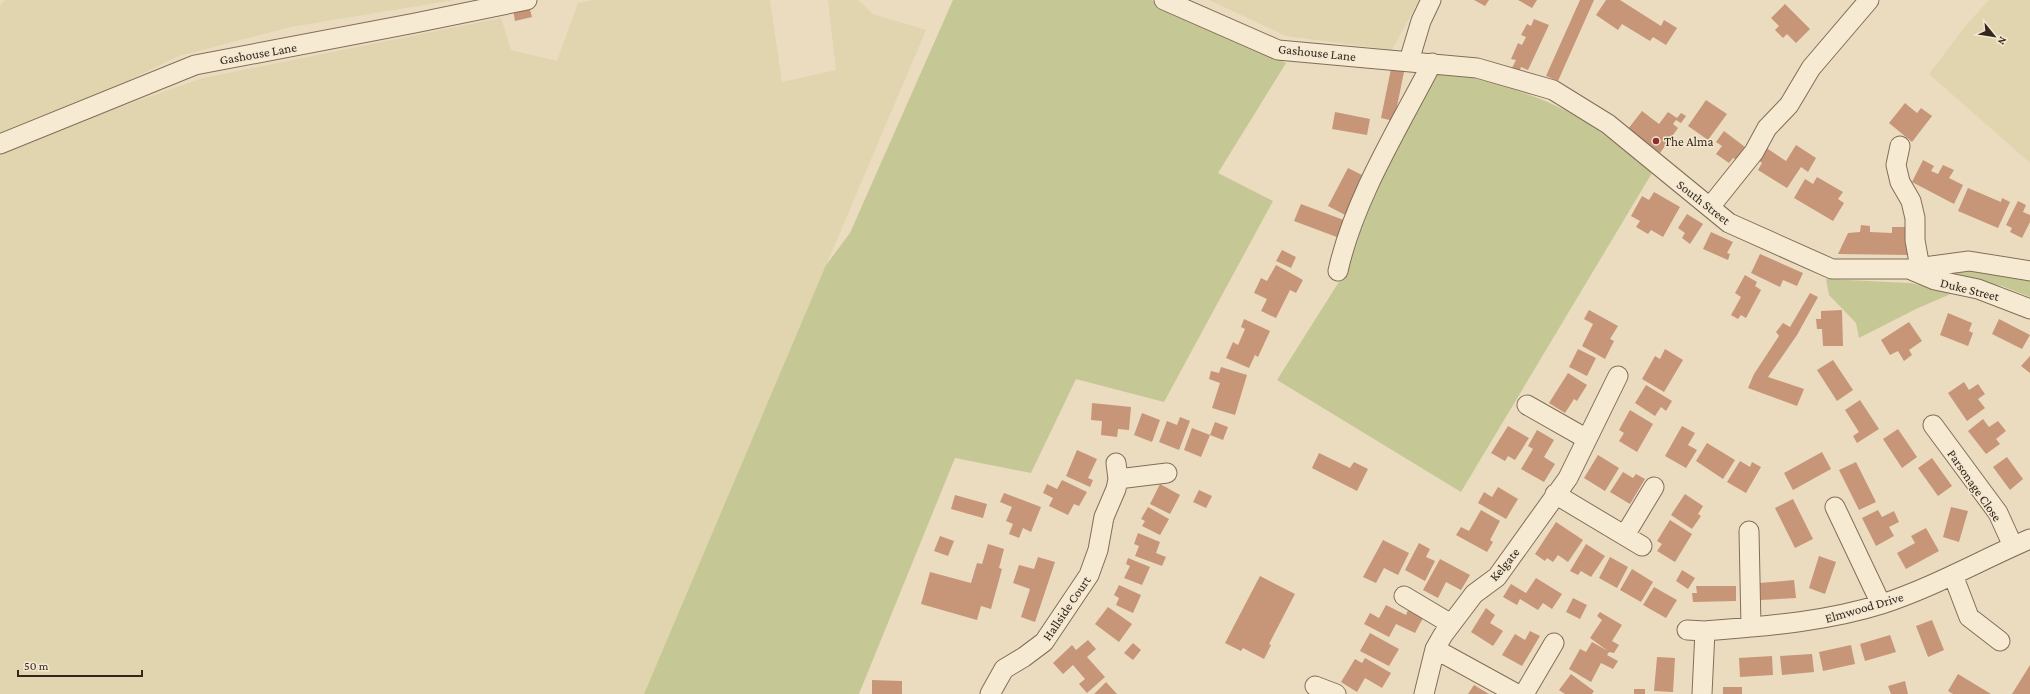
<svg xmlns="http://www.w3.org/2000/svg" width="2030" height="694" font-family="'Crimson Pro',serif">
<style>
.farmland{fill:#e0d5ae}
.green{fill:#c5c895}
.building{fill:#c79578}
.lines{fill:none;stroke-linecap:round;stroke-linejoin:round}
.minor-casing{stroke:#836d59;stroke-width:21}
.minor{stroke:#f6ead3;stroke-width:19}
.poi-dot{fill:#8e2d33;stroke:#f3e7cf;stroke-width:1.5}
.labels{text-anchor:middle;stroke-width:3;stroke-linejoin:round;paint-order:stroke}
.street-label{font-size:13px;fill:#33261d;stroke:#f3e7cf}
.poi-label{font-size:13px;fill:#33261d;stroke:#f3e7cf;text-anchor:start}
</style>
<rect width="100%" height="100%" fill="#ebdcc0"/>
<!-- farmland -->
<path class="farmland" d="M5 0H454L291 27 179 56 26 130 0 137V5Z
M593 0H770L782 82 836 70 828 0H858L873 14 926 30 644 694H0V149L203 78 501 18 511 50 557 61 578 3Z
M1209 0H1419L1392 50 1286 36Z
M1989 0H2030V163L1929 74 1967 24Z"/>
<!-- green -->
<path class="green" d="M953 0H1151L1286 63 1218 173 1273 201 1164 402 1076 379 1031 473 955 458 859 694H644L826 265 850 233Z
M1438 69C1488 82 1539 93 1584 121 1608 136 1630 156 1652 173L1461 492 1277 380 1342 277 1376 184Z
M1961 270 1993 271 2030 280V297L2002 286 1937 273Z
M1826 279 1910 283 1955 292 1916 309 1859 338 1856 323 1829 295Z"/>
<!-- building -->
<path class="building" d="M1474 0H1489L1485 6Z
M1518 0H1537L1532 8Z
M1580 0H1594L1558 81 1546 76Z
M1606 0H1620L1661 26 1664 20 1677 28 1666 45 1653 37 1650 41 1622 24 1618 30 1596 15Z
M1785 4 1810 29 1796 43 1787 34 1783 38 1775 30 1779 26 1771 18Z
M529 6 532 17 515 21 513 10Z
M1534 19 1549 25 1528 70 1521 67 1519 73 1511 70 1516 60 1511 59 1518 43 1522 45 1526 37 1521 35 1527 24 1531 26Z
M1392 64 1405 67 1394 121 1381 118Z
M1706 100 1727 114 1708 140 1688 126Z
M1905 103 1917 113 1921 108 1932 116 1912 142 1889 123Z
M1642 111 1659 124 1668 112 1677 118 1681 113 1686 116 1681 123 1676 120 1673 124 1678 128 1660 153 1628 129Z
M1335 112 1370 119 1367 135 1332 129Z
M1724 131 1749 150 1740 162 1733 158 1729 163 1716 154 1722 146 1716 142Z
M1796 145 1816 158 1808 172 1801 167 1787 188 1758 170 1762 163 1757 159 1765 147 1786 161Z
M1923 160 1934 166 1931 171 1938 174 1943 165 1954 170 1949 178 1963 185 1954 204 1912 182Z
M1348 168 1368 178 1347 216 1328 206Z
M1817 177 1843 192 1838 199 1844 203 1833 221 1794 198 1805 179 1813 184Z
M1968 188 2001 202 2002 198 2010 202 1998 228 1958 211Z
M1654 192 1680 207 1663 237 1651 230 1648 234 1636 227 1640 221 1631 216 1642 196 1649 200Z
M2018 201 2026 205 2023 212 2030 215V222L2022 238 2010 232 2012 228 2006 225Z
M1301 204 1349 222 1342 239 1294 221Z
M1687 214 1703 224 1690 244 1682 238 1685 233 1678 228Z
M1861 225 1870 226V232L1892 233V227H1911L1910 255 1838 254 1848 233 1860 232Z
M1711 232 1733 242 1727 253 1730 254 1728 260 1703 249Z
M1282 250 1296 257 1291 268 1276 261Z
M1760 254 1803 273 1797 286 1783 280 1780 287 1751 273Z
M1276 265 1303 280 1296 293 1290 290 1276 318 1261 311 1267 299 1254 293 1261 278 1267 281Z
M1745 275 1757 282 1755 286 1761 290 1746 318 1741 315 1738 319 1731 315 1741 297 1735 293Z
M1810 293 1818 297 1797 335 1768 377 1804 389 1797 406 1748 388 1754 374 1779 336 1776 332 1783 323 1790 327Z
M1589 310 1618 326 1610 339 1614 341 1605 359 1582 346 1593 324 1584 319Z
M1842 310 1843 346H1823L1822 329H1817L1816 319H1821V311Z
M1948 313 1972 323 1969 331 1973 333 1968 346 1940 335Z
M1244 319 1270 331 1258 357 1255 355 1249 368 1226 358 1233 342 1238 345 1245 329 1241 327Z
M1999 319 2030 335 2022 349 1992 334Z
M1909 322 1922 341 1909 350 1912 355 1904 361 1898 351 1890 355 1881 340Z
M1578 349 1596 358 1587 376 1569 367Z
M1665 349 1683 360 1664 392 1642 379 1655 356 1660 359Z
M2030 356V373L2021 366Z
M1833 360 1853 390 1837 401 1817 370Z
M1221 367 1247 375 1235 415 1212 408 1220 383 1209 379 1211 371 1219 373Z
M1568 373 1587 385 1577 401 1574 399 1565 413 1549 403Z
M1964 382 1969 390 1978 384 1985 394 1978 399 1985 408 1967 421 1948 393Z
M1646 385 1672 401 1666 411 1661 407 1655 416 1635 403Z
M1860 400 1879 429 1857 443 1853 436 1859 432 1845 410Z
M1092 403 1131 407 1129 430 1118 429 1117 437 1101 435 1102 421 1091 420Z
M1630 410 1653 424 1637 452 1619 441 1624 433 1619 430Z
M1142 413 1160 420 1152 442 1134 435Z
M1180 417 1190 421 1179 450 1159 442 1167 421 1177 425Z
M1983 419 1989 427 1998 421 2006 431 1996 439 2000 444 1986 454 1968 431Z
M1215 422 1228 427 1223 440 1210 435Z
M1508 426 1529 438 1515 460 1508 456 1505 461 1491 453Z
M1682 426 1695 433 1688 445 1697 450 1686 468 1665 456Z
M1192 428 1210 435 1201 457 1184 450Z
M1898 429 1917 457 1902 468 1883 439Z
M1537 430 1554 440 1544 457 1555 464 1544 482 1521 469 1533 449 1528 446Z
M1707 443 1735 460 1723 479 1696 461Z
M1077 450 1097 459 1088 478 1093 480 1090 487 1066 476Z
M1822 452 1831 469 1793 490 1784 473Z
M1319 453 1350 468 1354 462 1368 469 1357 491 1312 468Z
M1598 455 1619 468 1605 491 1584 478Z
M2007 457 2023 479 2010 490 1993 467Z
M1932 458 1952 486 1938 496 1918 468Z
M1740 461 1750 467 1752 462 1761 467 1746 493 1727 482Z
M1856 462 1876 502 1859 510 1839 470Z
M1623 472 1633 478 1636 474 1645 479 1630 504 1610 492Z
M1062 480 1087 492 1079 506 1074 504 1068 515 1049 506 1053 498 1043 493 1047 484 1057 489Z
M1160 484 1180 495 1170 514 1150 504Z
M1498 487 1518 499 1506 519 1478 503 1484 492 1492 497Z
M1199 490 1212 496 1206 508 1193 502Z
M1004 493 1041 507 1031 532 1023 528 1019 538 1009 534 1013 524 1006 521 1012 507 1000 502Z
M1685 494 1703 506 1698 514 1701 516 1692 529 1671 515Z
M955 495 987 504 983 518 951 509Z
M1793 499 1813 539 1795 548 1775 508Z
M1148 507 1169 519 1160 535 1142 526 1145 521 1141 519Z
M1951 507 1968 511 1959 542 1943 537Z
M1481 510 1500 521 1490 540 1493 542 1487 552 1456 535 1461 527 1469 531Z
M1878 510 1882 517 1894 511 1899 522 1889 527 1894 536 1876 546 1862 518Z
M1670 520 1692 534 1675 562 1657 551 1662 544 1657 541Z
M1556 522 1583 540 1568 562 1558 555 1553 562 1547 558 1545 561 1535 554Z
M1926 528 1939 551 1906 569 1897 553 1915 543 1911 536Z
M1138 533 1160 542 1156 553 1166 557 1162 566 1135 556 1139 546 1134 544Z
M940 536 954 541 948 556 934 551Z
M1383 540 1409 553 1398 575 1384 568 1376 583 1363 577Z
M1419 543 1430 549 1426 557 1435 561 1425 581 1405 570Z
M988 544 1004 549 999 568 1002 569 991 609 981 606 977 620 921 604 930 572 971 583 977 563 982 564Z
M1586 544 1605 556 1591 577 1581 571 1578 575 1570 571Z
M1819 556 1836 562 1825 594 1809 588Z
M1038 557 1055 562 1035 622 1021 617 1030 589 1013 583 1019 565 1034 569Z
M1610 557 1628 567 1617 588 1599 578Z
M1128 558 1150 567 1142 585 1124 578 1130 566 1126 564Z
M1440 559 1470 575 1461 590 1446 582 1438 598 1423 590Z
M1632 569 1653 582 1641 602 1620 590Z
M1682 570 1695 578 1688 589 1676 581Z
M1260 576 1295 594 1269 644 1271 645 1264 659 1243 648 1241 651 1225 643Z
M1536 578 1562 594 1552 609 1543 603 1538 610 1520 599 1517 605 1503 597 1511 584 1526 593Z
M1794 580 1796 598 1761 600 1760 583Z
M1119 585 1141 595 1133 613 1116 605 1119 598 1114 595Z
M1696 586H1736V601L1693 602 1692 593H1697Z
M1654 587 1677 600 1666 618 1643 605Z
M1573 598 1587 605 1580 619 1566 612Z
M1386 605 1406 615 1408 610 1423 618 1415 633 1396 624 1389 637 1364 624 1370 613 1379 618Z
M1108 607 1132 624 1119 642 1095 624Z
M1486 608 1495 615 1490 623 1503 631 1493 646 1471 632Z
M1600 612 1622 625 1612 641 1619 645 1614 653 1609 652 1607 655 1618 661 1613 669 1601 663 1591 682 1569 669 1580 649 1586 652 1592 642 1608 651 1590 638 1602 620 1597 616Z
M1932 620 1944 650 1928 657 1916 626Z
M1530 631 1540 636 1522 666 1502 655 1515 634 1525 640Z
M1370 633 1399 649 1389 666 1360 651Z
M1890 635 1896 652 1865 661 1860 644Z
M1088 640 1096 649 1087 657 1105 677 1087 693 1079 684 1085 679 1073 665 1063 674 1053 663 1072 645 1076 650Z
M1133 643 1141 650 1133 660 1124 653Z
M1851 645 1855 664 1823 671 1819 652Z
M1812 654 1814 672 1782 675 1780 656Z
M1772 656 1773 675 1740 677 1739 658Z
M1657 657 1675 658 1673 692 1654 691Z
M1365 658 1391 673 1382 688 1365 678 1357 692 1341 682 1355 659 1362 663Z
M2030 665V694H2012Z
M1571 674 1594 691 1592 694H1565L1559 690Z
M1958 674 1991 694H1953L1948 691Z
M872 680 902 681V694H872Z
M1905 681 1908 694H1891L1888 686Z
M1106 682 1117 694H1094Z
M1474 685 1489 694H1468Z
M1723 687H1742V694H1723Z
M1634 689H1645V694H1634Z"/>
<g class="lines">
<defs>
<path id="minor" d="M1164 0 1278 50 1477 68 1553 90 1608 124 1729 223 1832 269H1909L1969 261 2030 271
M1409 61 1421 21 1431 0
M0 144 195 65 415 23 527 0
M1900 146 1896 165 1900 182 1911 201 1915 218V240L1920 268
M1710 207 1754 152 1767 128 1789 105 1811 68 1869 0
M1909 269 1935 280 1978 289 2030 309
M1338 271C1354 199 1398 129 1432 63
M1527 405 1587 439
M1933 425 1998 513 2013 546
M1118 479 1167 473
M1555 494 1642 546
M1835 507 1881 604
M1749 531 1751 627
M1625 535 1654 487
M1953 575 1969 617 2000 641
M1404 596 1451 624
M1687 630 1705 631C1765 626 1825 622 1882 604 1934 587 1981 560 2030 539
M1435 649 1517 694
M1315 686 1336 694
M990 694 1004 669 1024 657 1044 642 1089 575 1098 550 1104 517 1116 489 1118 479 1116 463
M1424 694 1435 649 1443 635 1474 594 1497 577 1568 478 1618 376
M1524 694 1554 643
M1702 694 1705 631"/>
</defs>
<!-- minor casing -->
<use href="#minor" class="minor-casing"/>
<!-- minor -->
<use href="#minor" class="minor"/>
</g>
<!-- markers -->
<circle class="poi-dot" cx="1656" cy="141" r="4"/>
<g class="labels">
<!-- street labels -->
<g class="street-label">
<text transform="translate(1317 52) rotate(6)" y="5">Gashouse Lane</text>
<text transform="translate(258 53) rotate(-10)" y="5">Gashouse Lane</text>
<text transform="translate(1704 202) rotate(38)" y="5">South Street</text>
<text transform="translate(1970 289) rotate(14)" y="5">Duke Street</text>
<text transform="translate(1975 485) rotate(55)" y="5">Parsonage Close</text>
<text transform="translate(1504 564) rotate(-50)" y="5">Kelgate</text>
<text transform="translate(1864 607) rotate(-16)" y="5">Elmwood Drive</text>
<text transform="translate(1066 608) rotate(-56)" y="5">Hallside Court</text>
</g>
<!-- poi labels -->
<g class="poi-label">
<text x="1664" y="146">The Alma</text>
</g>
</g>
<!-- north arrow -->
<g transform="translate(1994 36) rotate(120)" stroke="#f3e7cf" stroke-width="3" paint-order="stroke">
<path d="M0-3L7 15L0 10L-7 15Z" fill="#33261d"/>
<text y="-6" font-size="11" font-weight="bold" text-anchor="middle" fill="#33261d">N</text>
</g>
<!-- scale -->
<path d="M18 670v6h124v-6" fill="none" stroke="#33261d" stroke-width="2"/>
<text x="24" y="670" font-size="12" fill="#33261d" stroke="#f3e7cf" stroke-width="3" paint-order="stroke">50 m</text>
</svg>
